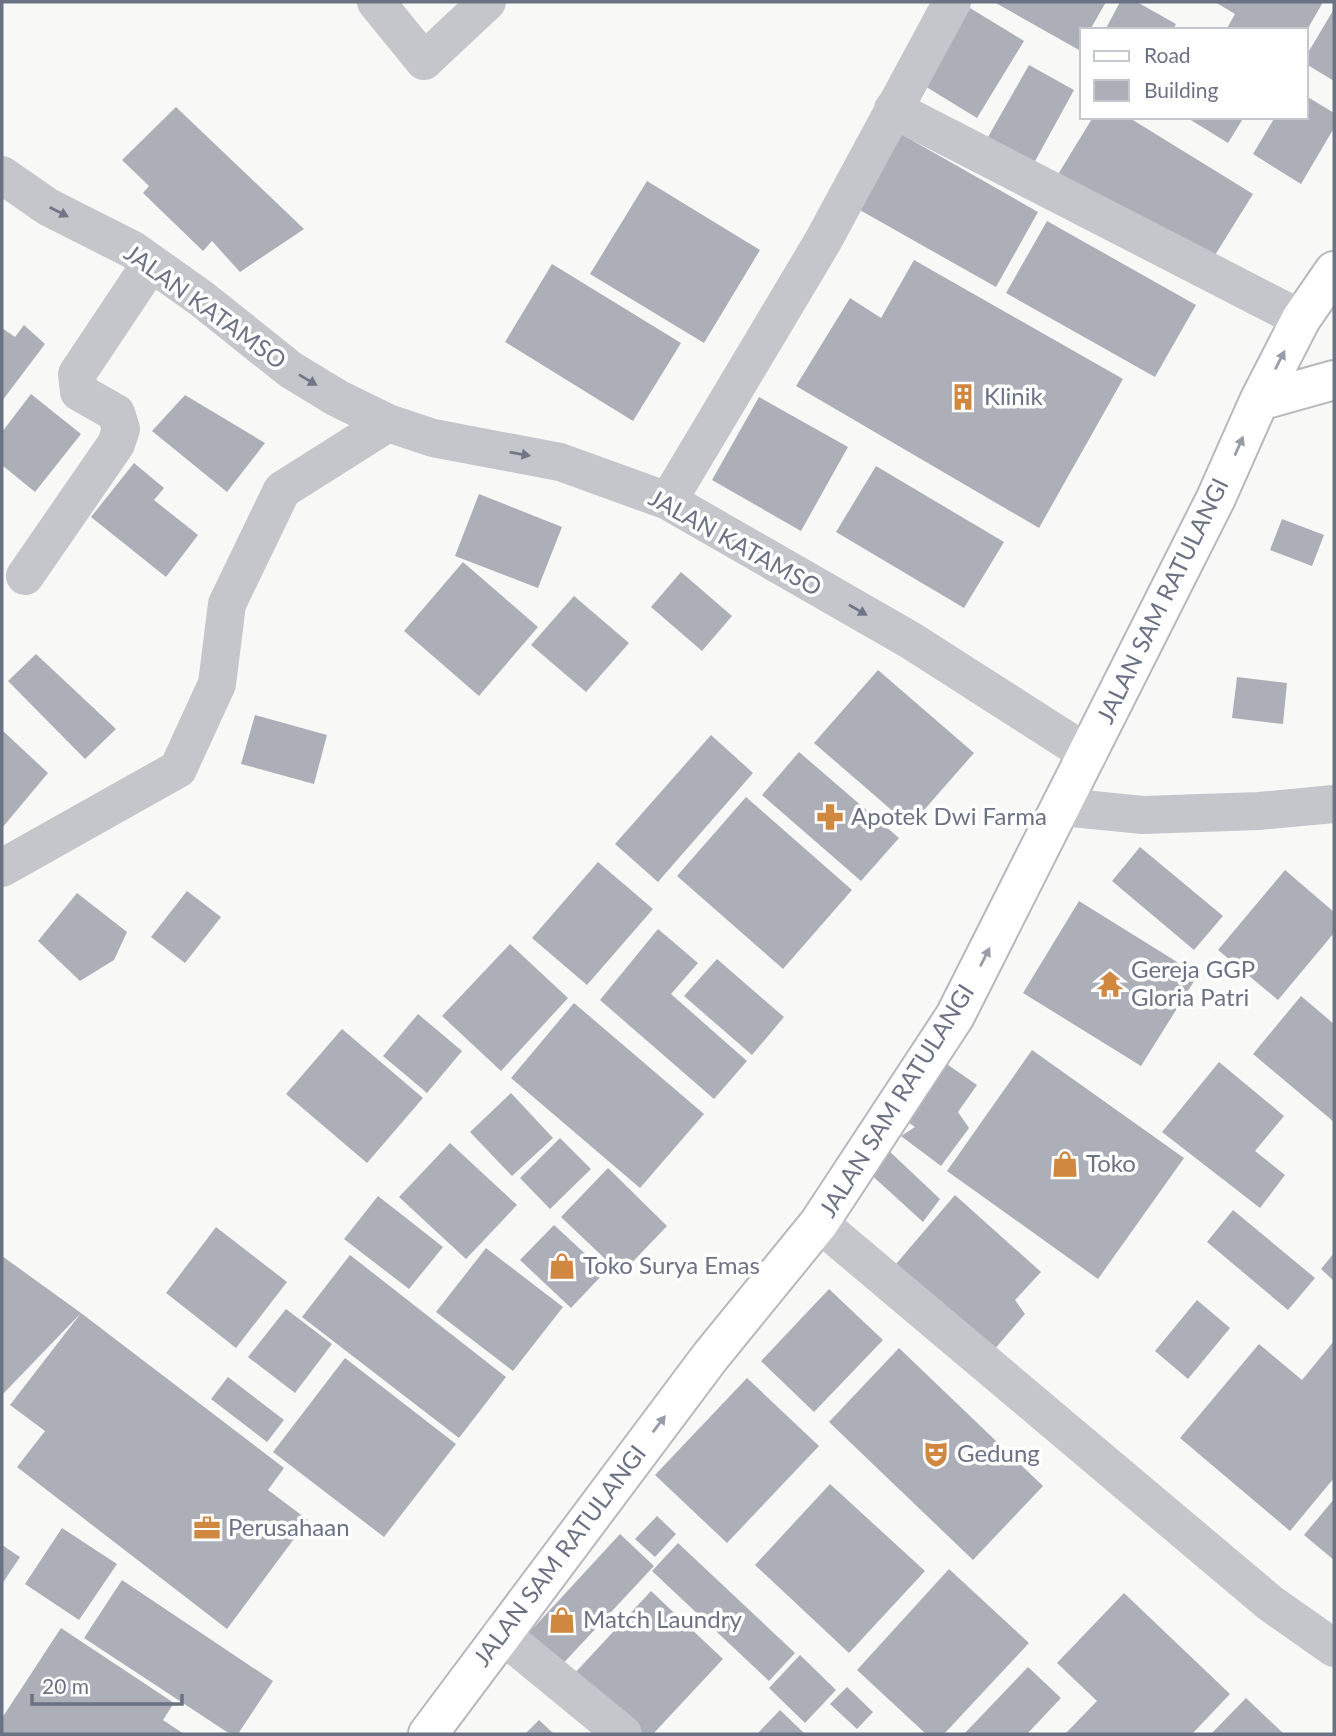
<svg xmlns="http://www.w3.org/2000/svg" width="1336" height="1736" font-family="Lato,sans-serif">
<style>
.building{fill:#adafb8}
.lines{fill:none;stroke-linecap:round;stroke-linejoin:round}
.major-casing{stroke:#b6b8bd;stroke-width:42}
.minor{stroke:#c5c6cb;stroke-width:38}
.major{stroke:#fff;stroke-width:38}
.oneway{fill:#707688}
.oneway2{fill:#979ca9}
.labels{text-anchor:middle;stroke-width:7;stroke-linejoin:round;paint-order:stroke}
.street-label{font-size:24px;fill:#6b7284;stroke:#fff}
.poi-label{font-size:24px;fill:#6b7284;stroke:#fff;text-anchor:start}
</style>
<rect width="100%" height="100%" fill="#f8f8f6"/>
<!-- building -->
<path class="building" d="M994 2H1106L1090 30H1082L1079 50Z
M1120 2H1137L1176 24 1173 30H1105Z
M1215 2H1323L1307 30H1226L1235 14Z
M970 8 1024 41 977 118 923 85Z
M1334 9V81L1306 64V56Z
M1029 65 1074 90 1034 163 988 137Z
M1306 96 1334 113V128L1301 184 1253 154 1275 117H1306Z
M176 107 304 229 240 272 212 241 203 251 143 193 149 186 122 160Z
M1093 117H1128L1253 194 1207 268 1057 176Z
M1186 117H1244L1228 143Z
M901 134 1038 212 996 287 858 209Z
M647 181 760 250 704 343 590 274Z
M1047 221 1196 305 1155 377 1006 293Z
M914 260 1123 379 1039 528 796 386 850 298 881 318Z
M552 264 681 343 633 421 505 342Z
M24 325 45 344 2 401V328L15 337Z
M31 394 81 434 35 492 2 465V432Z
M185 395 265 443 227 492 152 431Z
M759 397 848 447 801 531 712 480Z
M134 463 164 488 154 500 198 535 166 577 91 517Z
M876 466 1004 542 964 608 836 532Z
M479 494 562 527 538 588 455 556Z
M1282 519 1324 535 1312 566 1270 550Z
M463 562 538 627 479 696 404 631Z
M681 572 732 616 702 651 651 607Z
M574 596 629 643 586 692 531 645Z
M36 654 116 729 85 759 8 681Z
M878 670 974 753 910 826 814 743Z
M1237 677 1287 683 1283 724 1232 718Z
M255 715 327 735 314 784 241 764Z
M2 730 48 773 2 828Z
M711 735 753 773 658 882 615 844Z
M799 752 899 838 861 881 762 795Z
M746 797 852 890 783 969 677 876Z
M1140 847 1223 916 1194 950 1112 881Z
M598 862 653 909 587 985 532 938Z
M1285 870 1334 912V933L1278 1000 1218 950Z
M187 891 221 917 185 963 151 937Z
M77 893 127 932 114 960 80 981 38 941Z
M1079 901 1198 975 1141 1066 1023 993Z
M658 929 698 963 671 994 747 1061 714 1099 600 1000Z
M510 944 568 998 501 1071 442 1016Z
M717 959 784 1017 752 1055 684 996Z
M1301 996 1334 1024V1122L1253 1054Z
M574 1003 704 1114 640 1188 511 1078Z
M418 1014 462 1051 427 1093 383 1056Z
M342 1029 423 1098 367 1163 286 1094Z
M1032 1050 1184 1158 1098 1279 947 1171Z
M941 1060 977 1085 958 1112 969 1128 941 1166 901 1136 915 1127 902 1118Z
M1219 1062 1284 1116 1255 1151 1285 1175 1260 1208 1162 1132Z
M511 1093 553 1138 512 1176 470 1132Z
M560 1138 591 1169 550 1209 520 1178Z
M450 1143 517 1205 466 1259 399 1197Z
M887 1149 940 1199 923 1222 867 1171Z
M608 1168 667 1226 621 1274 561 1217Z
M955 1195 1041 1272 1015 1300 1025 1314 993 1351 896 1264Z
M378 1196 443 1247 409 1289 344 1239Z
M1233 1210 1315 1278 1288 1310 1207 1242Z
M554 1225 605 1272 571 1308 520 1260Z
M216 1227 287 1282 236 1348 166 1293Z
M486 1248 563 1307 513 1371 436 1312Z
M1334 1253V1281L1321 1269Z
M350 1255 506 1377 459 1438 302 1317Z
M2 1256 81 1313 284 1468 268 1490 308 1520 227 1629 17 1467 45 1431 10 1405 81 1313 2 1395Z
M829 1289 883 1340 814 1412 761 1361Z
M1197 1300 1230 1328 1188 1379 1155 1351Z
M286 1309 332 1344 295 1393 248 1357Z
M1334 1341V1478L1290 1531 1180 1438 1259 1344 1302 1380Z
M899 1348 1043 1486 973 1560 829 1422Z
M345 1358 456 1444 384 1537 273 1452Z
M228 1377 284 1420 267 1442 211 1399Z
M747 1378 819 1446 727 1543 655 1475Z
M830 1484 925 1571 849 1653 755 1565Z
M1334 1499V1560L1304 1535Z
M657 1516 676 1534 655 1557 635 1539Z
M62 1528 117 1564 79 1620 25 1584Z
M620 1534 654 1566 558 1669 525 1637Z
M678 1543 795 1653 769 1681 652 1571Z
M2 1545 20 1557 2 1584Z
M949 1569 1029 1643 944 1734H926L857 1670Z
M122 1580 273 1681 238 1734H230L84 1638Z
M651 1591 723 1659 653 1734H639L574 1674Z
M1124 1593 1230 1694 1192 1734H1065L1097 1701 1057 1663Z
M61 1628 174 1703 163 1720 184 1734H2V1718Z
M800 1655 836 1690 805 1723 769 1688Z
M1028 1667 1061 1698 1027 1734H964Z
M847 1687 873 1712 857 1729 830 1704Z
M1246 1698 1284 1734H1211Z
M780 1710 805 1734H757Z
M539 1720 554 1734H525Z"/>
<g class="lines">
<defs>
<path id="major" d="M1259 401 1334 380
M428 1734 710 1357 819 1223 955 1016 1216 498 1259 401 1301 319 1334 271"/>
</defs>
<!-- major casing -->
<use href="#major" class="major-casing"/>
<!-- minor -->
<path class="minor" d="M376 2 424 61 487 2
M893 109 1301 319
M2 175 48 207 133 250 202 299 291 370 337 398 388 423 433 438 560 462 668 501 910 640 1088 754
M668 501 823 241 952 2
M25 576 116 444 121 429 116 413 79 392 77 374 151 263
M1062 807 1143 815 1259 811 1334 804
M2 868 178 769 217 684 227 604 282 490 388 423
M819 1223 1270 1603 1334 1648
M501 1634 623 1734"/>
<!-- major -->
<use href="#major" class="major"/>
</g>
<!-- one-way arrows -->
<defs><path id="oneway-solid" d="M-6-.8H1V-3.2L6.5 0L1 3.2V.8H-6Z" transform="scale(1.75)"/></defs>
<g class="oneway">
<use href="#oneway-solid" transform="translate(59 212) rotate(27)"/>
<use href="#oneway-solid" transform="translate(308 380) rotate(31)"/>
<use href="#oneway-solid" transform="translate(520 454) rotate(10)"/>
<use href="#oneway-solid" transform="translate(858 610) rotate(30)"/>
</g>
<g class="oneway2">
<use href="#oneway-solid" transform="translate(1280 360) rotate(-63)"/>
<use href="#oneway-solid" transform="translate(1239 446) rotate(-66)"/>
<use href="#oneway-solid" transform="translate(985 957) rotate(-63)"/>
<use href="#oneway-solid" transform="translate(659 1424) rotate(-53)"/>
</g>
<!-- icons -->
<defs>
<symbol id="building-bare" viewBox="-9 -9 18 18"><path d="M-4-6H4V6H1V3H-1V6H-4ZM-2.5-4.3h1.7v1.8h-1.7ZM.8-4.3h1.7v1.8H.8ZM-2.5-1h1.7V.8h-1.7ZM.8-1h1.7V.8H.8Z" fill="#d0873f" stroke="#fff" stroke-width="2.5" paint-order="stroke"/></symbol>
<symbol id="pharmacy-bare" viewBox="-9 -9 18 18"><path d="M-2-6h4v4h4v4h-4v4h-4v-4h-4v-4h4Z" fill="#d0873f" stroke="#fff" stroke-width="2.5" paint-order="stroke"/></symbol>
<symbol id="temple-bare" viewBox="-9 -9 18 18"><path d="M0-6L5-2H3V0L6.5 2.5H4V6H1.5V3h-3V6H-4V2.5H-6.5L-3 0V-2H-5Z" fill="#d0873f" stroke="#fff" stroke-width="2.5" paint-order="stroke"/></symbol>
<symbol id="shop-bare" viewBox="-9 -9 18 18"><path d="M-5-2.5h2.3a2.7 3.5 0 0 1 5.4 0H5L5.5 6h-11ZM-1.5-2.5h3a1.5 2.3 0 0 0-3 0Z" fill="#d0873f" stroke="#fff" stroke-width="2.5" paint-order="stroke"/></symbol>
<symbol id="theatre-bare" viewBox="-9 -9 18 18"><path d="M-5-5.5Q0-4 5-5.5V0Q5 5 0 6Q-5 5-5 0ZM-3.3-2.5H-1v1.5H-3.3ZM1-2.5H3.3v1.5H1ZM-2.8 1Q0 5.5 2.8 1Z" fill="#d0873f" stroke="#fff" stroke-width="2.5" paint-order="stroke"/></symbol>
<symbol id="office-bare" viewBox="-9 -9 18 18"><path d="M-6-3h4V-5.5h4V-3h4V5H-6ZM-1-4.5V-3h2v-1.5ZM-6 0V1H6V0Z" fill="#d0873f" stroke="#fff" stroke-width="2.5" paint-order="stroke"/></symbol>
</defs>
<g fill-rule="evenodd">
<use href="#building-bare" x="944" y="378" width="38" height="38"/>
<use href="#pharmacy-bare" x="811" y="798" width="38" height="38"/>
<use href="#temple-bare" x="1091" y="965" width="38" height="38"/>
<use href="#shop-bare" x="1046" y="1145" width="38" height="38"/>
<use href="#shop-bare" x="543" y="1247" width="38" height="38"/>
<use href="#theatre-bare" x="917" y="1435" width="38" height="38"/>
<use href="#office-bare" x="188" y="1509" width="38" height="38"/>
<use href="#shop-bare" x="543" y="1601" width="38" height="38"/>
</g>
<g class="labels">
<!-- street labels -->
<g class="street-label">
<text transform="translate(205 307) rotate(36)" y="8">JALAN KATAMSO</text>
<text transform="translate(735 543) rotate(29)" y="8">JALAN KATAMSO</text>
<text transform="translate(1163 601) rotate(-64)" y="8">JALAN SAM RATULANGI</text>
<text transform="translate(897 1101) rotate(-58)" y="8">JALAN SAM RATULANGI</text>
<text transform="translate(560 1556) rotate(-53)" y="8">JALAN SAM RATULANGI</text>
</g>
<!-- poi labels -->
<g class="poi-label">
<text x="984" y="405">Klinik</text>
<text x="851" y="825">Apotek Dwi Farma</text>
<text x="1131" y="978">Gereja GGP<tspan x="1131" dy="28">Gloria Patri</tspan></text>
<text x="1086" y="1172">Toko</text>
<text x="583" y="1274">Toko Surya Emas</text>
<text x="957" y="1462">Gedung</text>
<text x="228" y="1536">Perusahaan</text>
<text x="583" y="1628">Match Laundry</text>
</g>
</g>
<!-- border -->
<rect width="1336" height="1736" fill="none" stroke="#6b7284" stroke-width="7"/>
<!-- legend -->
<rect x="1080" y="28" width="228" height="91" fill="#ffffff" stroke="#c4c7ce" stroke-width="2"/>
<rect x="1094" y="51" width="35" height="10" fill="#ffffff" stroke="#c4c7ce" stroke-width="2"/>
<text x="1144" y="63" font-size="21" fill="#6b7284">Road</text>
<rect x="1094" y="80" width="35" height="21" fill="#adafb8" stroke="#c4c7ce" stroke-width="2"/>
<text x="1144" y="98" font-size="21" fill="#6b7284">Building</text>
<!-- scale -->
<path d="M32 1694v10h150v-10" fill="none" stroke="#6b7284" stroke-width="3.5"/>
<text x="42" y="1694" font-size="21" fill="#6b7284" stroke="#ffffff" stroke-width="5" paint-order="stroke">20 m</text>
</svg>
